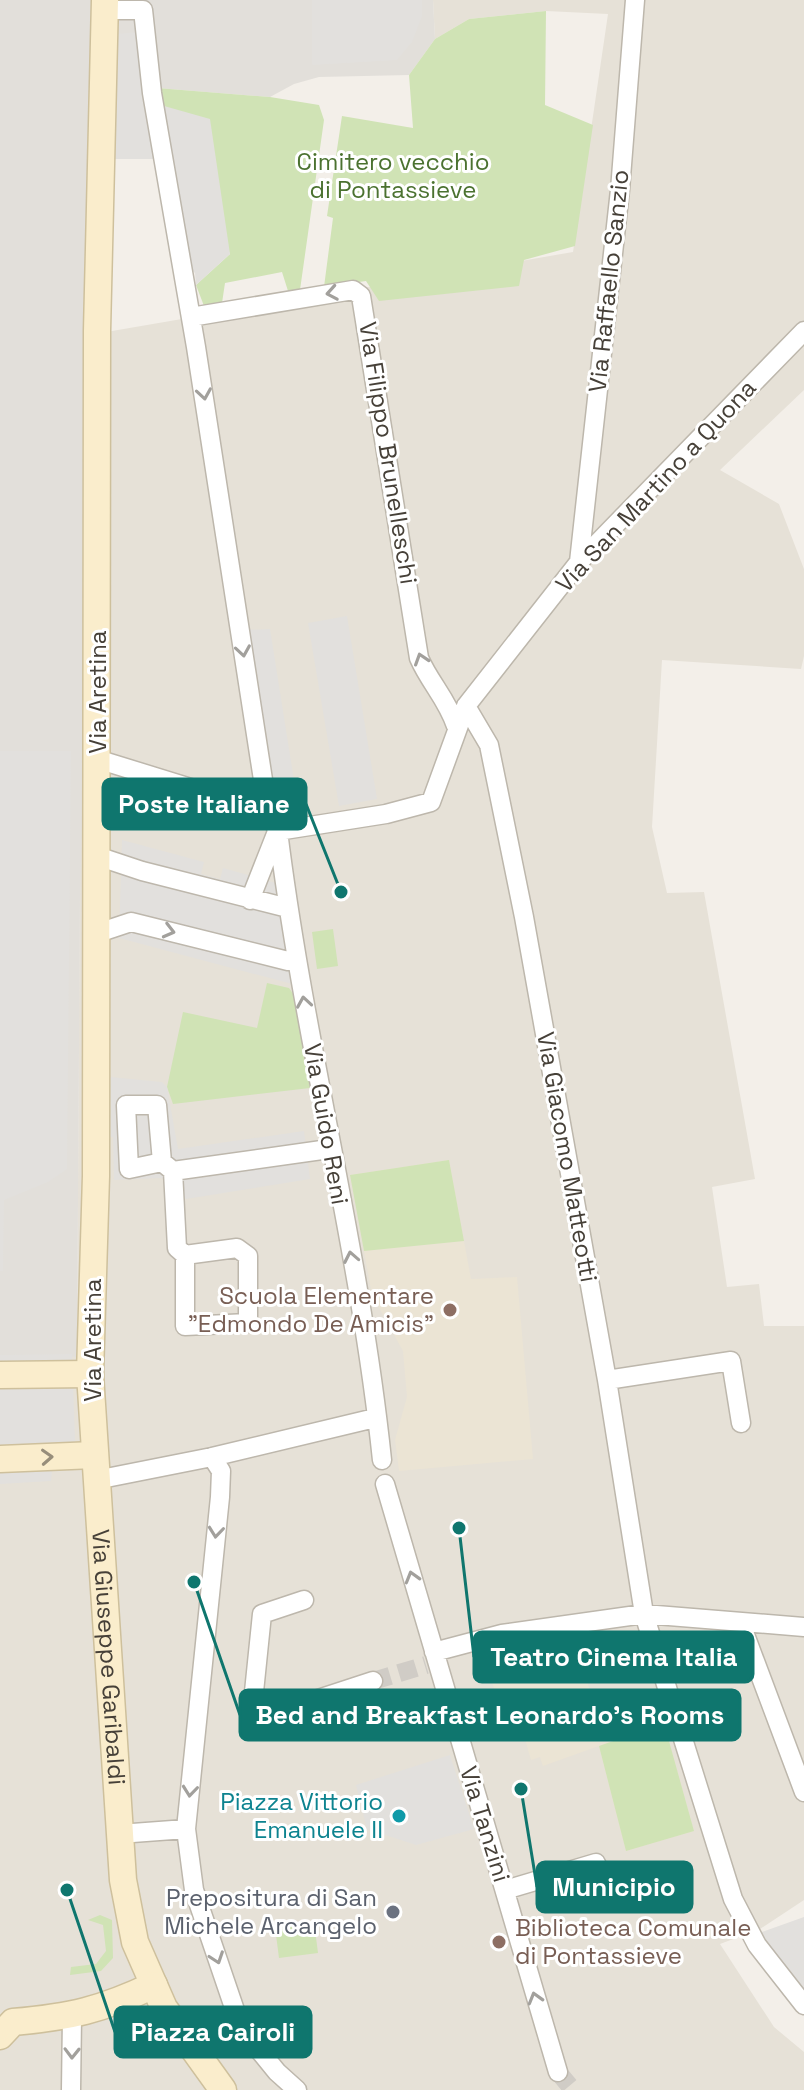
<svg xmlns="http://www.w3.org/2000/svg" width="804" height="2090" font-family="'Space Grotesk',sans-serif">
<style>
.residential{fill:#e6e1d7}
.industrial{fill:#e2dfda}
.education{fill:#ebe4d4}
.green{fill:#d0e3b5}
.parking{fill:#e2e0dd}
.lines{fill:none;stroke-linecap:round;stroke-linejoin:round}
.street-tunnel{stroke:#d0ccc6;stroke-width:18;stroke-dasharray:18 9;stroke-linecap:butt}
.street-casing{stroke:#bdb7ac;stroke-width:21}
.secondary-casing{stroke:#cec09c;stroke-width:29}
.street{stroke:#fff;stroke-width:18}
.secondary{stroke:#faedcc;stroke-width:26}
.oneway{stroke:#a2a09c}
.oneway2{stroke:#978e7b}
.education-dot{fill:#8d6e63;stroke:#fff;stroke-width:3}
.culture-dot{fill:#0f9aa8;stroke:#fff;stroke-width:3}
.worship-dot{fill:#6b7280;stroke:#fff;stroke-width:3}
.labels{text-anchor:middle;stroke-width:6;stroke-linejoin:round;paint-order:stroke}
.park-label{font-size:24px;fill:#4b7230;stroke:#fff}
.street-label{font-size:24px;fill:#464038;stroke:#fff}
.education-label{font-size:24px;fill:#785e54;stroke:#fff;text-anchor:end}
.culture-label{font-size:24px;fill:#0d838f;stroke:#fff;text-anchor:end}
.worship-label{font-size:24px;fill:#5b616d;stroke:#fff;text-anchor:end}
.leader{fill:none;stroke:#0f766e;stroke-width:3}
.callout-dot{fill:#0f766e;stroke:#fff;stroke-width:3}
.callout{fill:#0f766e;stroke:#0f766e;stroke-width:3}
.callout-label{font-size:26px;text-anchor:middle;font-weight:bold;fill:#fff}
</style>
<rect width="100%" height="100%" fill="#f3efe9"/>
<!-- residential -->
<path class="residential" d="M433 0H804V390L720 470 779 504 804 569V656L801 669 662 660 652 827 667 893 704 892 755 1179 712 1187 727 1287 759 1284 764 1326H804V1900L760 1929 720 1944 774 2027 804 2052V2090H0V1356L77 1357 83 336 573 252 608 14 546 11 469 19 435 39Z"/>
<!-- industrial -->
<path class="industrial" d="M0 0H433L435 39 409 75 319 77 294 84 270 97 157 88 91 73 83 336 84 751 80 896 77 1357 0 1356Z"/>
<!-- education -->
<path class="education" d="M449 1160 471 1279 517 1277 533 1459 399 1471 395 1440 407 1397 403 1351 372 1295 350 1175Z
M569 1637 576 1659 580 1658 592 1697 612 1692 625 1735 664 1723 694 1831 626 1851 599 1746 543 1766 540 1757 531 1760 518 1715 504 1720 486 1663Z"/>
<!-- green -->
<path class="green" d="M546 11 545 105 593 125 575 246 524 260 519 286 379 301 366 281 324 287 333 218 327 216 342 116 413 128 409 75 435 39 469 19Z
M157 88 270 97 319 105 324 120 300 290 288 291 282 272 225 283 222 303 204 306 196 285 230 254 157 104Z
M333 929 338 966 317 969 312 932Z
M267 983 289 988 297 999 310 1088 173 1104 167 1087 183 1012 257 1028Z
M449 1160 464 1241 364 1251 350 1175Z
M664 1723 694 1831 626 1851 599 1746Z
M100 1915 112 1920 113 1958 101 1971 70 1975 71 1967 96 1964 106 1951 103 1925 88 1920Z
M314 1922 318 1953 279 1958 275 1927Z"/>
<!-- parking -->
<path class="parking" d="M312 0H422V16L412 42 397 60 312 65Z
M150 31 157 104 210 119 230 254 196 285 195 273 186 265 168 159H114L116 34Z
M347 616 377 799 339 806 308 623Z
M270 629 299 812 273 808 245 630Z
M0 751H71L67 1169 48 1182 4 1200 3 1271H0Z
M122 840 204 862 201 874 220 879 223 868 283 885 296 985 119 938Z
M110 1077 162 1082 167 1087 178 1149 304 1131 310 1179 186 1199 162 1178 114 1180 113 1137H109Z
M72 1354 76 1469 52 1470 51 1481 0 1484V1355Z
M450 1755 474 1829 416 1845 367 1829 356 1785Z
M804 1917V1995L759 1933Z"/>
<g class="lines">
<!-- street-tunnel -->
<path class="street-tunnel" d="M373 1681 426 1665
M558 2072 573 2090"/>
<defs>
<path id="street" d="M104 10H143L152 93 196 347 268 812 278 831C304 1042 360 1249 382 1460
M191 317 353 290 361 296 419 658C430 683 447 699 456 726
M579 562 620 190 635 0
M466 706 489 745 524 917 607 1380 644 1614 733 1899 757 1945 804 2005
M97 759 268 812
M278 831 386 814 431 802 466 706 579 562 804 331
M97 856 142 871 288 908
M250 900 276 834
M95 934 131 922 288 961 296 959
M162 1162 129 1169 126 1105H157L162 1162 173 1171
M185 1255 237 1248 248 1256V1323L185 1326V1255L177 1248 173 1171 329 1149
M607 1380 731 1361 741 1423
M212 1457 221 1471 220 1497 186 1829 194 1890 241 2028 277 2072 297 2090
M96 1480 212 1457 375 1418
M385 1484 558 2072
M304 1600 262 1614 251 1721 373 1681
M741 1624 804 1792
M434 1652 502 1634 644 1614 804 1627
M119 1834 186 1829
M505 1890 596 1863
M71 2090 72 2017"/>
<g id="secondary">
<path id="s1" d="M105 0 97 331 96 1176 90 1374 123 1880 135 1942 164 2008 223 2090"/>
<path d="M0 1375 90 1374"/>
<path d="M0 1459 94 1455"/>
<path d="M0 2036 13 2022C71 2017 101 2010 154 1985"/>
</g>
</defs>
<!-- street casing -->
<use href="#street" class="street-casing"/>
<!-- secondary casing -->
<use href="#secondary" class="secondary-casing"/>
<!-- street -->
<use href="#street" class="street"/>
<!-- secondary -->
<use href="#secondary" class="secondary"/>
</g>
<!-- one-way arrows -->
<defs><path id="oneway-chevron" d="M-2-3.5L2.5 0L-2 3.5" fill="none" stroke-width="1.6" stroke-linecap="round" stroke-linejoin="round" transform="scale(2)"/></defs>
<g class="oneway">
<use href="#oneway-chevron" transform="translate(332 293) rotate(170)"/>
<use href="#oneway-chevron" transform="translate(204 394) rotate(81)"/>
<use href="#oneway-chevron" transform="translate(243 651) rotate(81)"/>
<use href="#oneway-chevron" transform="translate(421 659) rotate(-108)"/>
<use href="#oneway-chevron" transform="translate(169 931) rotate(14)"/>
<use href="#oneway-chevron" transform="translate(304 1002) rotate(-99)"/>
<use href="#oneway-chevron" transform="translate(351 1257) rotate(-101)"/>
<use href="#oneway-chevron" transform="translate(216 1532) rotate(96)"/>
<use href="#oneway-chevron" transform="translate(412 1577) rotate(-106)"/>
<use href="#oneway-chevron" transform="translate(190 1791) rotate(96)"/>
<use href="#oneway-chevron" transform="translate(217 1958) rotate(71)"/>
<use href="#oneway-chevron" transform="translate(535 1998) rotate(-106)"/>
<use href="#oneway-chevron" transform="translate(72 2053) rotate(91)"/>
</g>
<use class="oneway2" href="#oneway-chevron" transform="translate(47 1457) rotate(-3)"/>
<!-- markers -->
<g class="education-dot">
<circle cx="450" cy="1310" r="8"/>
<circle cx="499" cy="1942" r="8"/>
</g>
<circle class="culture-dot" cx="399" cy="1816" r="8"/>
<circle class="worship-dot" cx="393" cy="1912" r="8"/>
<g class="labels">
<!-- park labels -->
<g class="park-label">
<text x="393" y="170">Cimitero vecchio<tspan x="393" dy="28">di Pontassieve</tspan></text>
</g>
<!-- street labels -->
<g class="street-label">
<text transform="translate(609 281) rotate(-84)" y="8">Via Raffaello Sanzio</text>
<text transform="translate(388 453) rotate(81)" y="8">Via Filippo Brunelleschi</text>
<text transform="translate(656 486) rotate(-47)" y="8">Via San Martino a Quona</text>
<text transform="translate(98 692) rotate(-90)" y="8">Via Aretina</text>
<text transform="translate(326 1124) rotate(80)" y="8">Via Guido Reni</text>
<text transform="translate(567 1157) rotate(80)" y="8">Via Giacomo Matteotti</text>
<text transform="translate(93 1340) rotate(-90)" y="8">Via Aretina</text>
<text dy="8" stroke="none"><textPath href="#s1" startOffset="1658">Via Giuseppe Garibaldi</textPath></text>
<text transform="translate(485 1824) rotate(73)" y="8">Via Tanzini</text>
</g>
<!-- education labels -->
<g class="education-label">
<text x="434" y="1304">Scuola Elementare<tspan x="434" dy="28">"Edmondo De Amicis"</tspan></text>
<text x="515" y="1936" text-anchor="start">Biblioteca Comunale<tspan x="515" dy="28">di Pontassieve</tspan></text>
</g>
<!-- culture labels -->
<g class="culture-label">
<text x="383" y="1810">Piazza Vittorio<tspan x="383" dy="28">Emanuele II</tspan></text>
</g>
<!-- worship labels -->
<g class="worship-label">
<text x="377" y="1906">Prepositura di San<tspan x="377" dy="28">Michele Arcangelo</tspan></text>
</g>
</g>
<!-- callouts -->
<path class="leader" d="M341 892L306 804M459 1528L474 1657M194 1582L240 1715M521 1789L537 1887M67 1890L115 2032"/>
<g class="callout-dot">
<circle cx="341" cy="892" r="8"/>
<circle cx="459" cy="1528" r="8"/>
<circle cx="194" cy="1582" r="8"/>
<circle cx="521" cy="1789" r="8"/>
<circle cx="67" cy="1890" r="8"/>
</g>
<g class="callout">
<rect x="103" y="779" width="203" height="50" rx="8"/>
<rect x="474" y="1632" width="279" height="50" rx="8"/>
<rect x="240" y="1690" width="500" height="50" rx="8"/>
<rect x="537" y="1862" width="155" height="50" rx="8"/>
<rect x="115" y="2007" width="196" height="50" rx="8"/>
</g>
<g class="callout-label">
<text x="204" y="813">Poste Italiane</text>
<text x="614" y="1666">Teatro Cinema Italia</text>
<text x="490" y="1724">Bed and Breakfast Leonardo's Rooms</text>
<text x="614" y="1896">Municipio</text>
<text x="213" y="2041">Piazza Cairoli</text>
</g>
</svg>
